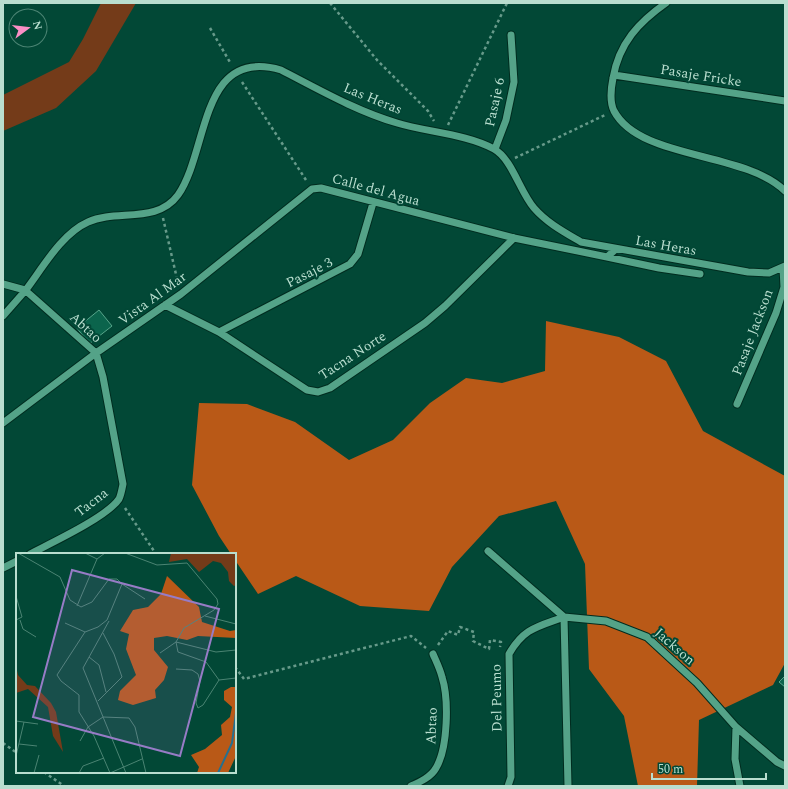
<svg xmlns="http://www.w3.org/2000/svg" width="788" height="789" font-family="Spectral,serif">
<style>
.green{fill:#743b19}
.forest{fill:#b95917}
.building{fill:#0b644c;stroke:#57a58a}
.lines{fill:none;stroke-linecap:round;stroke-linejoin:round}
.minor-casing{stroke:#002c1f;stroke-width:9}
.path{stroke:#679a8a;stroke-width:2.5;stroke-dasharray:3 3;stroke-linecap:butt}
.minor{stroke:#54a388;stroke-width:7}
.labels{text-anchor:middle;stroke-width:4;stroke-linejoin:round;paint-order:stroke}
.street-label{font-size:14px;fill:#b9decf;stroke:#024836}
.inset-river{fill:none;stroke:#25708f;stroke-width:2}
.inset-road{fill:none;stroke:#4b8473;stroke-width:1}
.view{fill:#977cc6;fill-opacity:0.15;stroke:#977cc6;stroke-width:2}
.inset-edge{fill:none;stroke:#b9decf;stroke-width:2}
</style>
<rect width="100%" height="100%" fill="#024836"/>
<!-- green -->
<path class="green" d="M101 3H136L96 71 56 108 3 131V95L69 62 83 39Z"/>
<!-- forest -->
<path class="forest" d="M546 321 619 337 666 361 703 431 785 476V663L773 685 699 720 697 786H638L624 716 589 669 585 564 556 501 499 516 452 567 429 611 360 606 296 576 258 594 235 560V554H231L219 536 192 485 199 403 247 404 295 422 349 460 393 440 430 403 466 378 502 383 545 371Z"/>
<!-- building -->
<path class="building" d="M99 310 112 326 89 344 77 328Z
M785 676V687L779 682Z"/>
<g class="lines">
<defs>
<path id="minor" d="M666 3C639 22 619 43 613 78 611 88 609 101 614 111 640 160 744 151 785 191
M614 75 785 101
M495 149 506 120 514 82 511 35
M607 257 659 268 700 274
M3 284 25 290 96 353 103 377 123 484C122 489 121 495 119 499 107 517 51 543 30 554
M165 305 219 332 307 390 318 392 330 388 425 323 445 306 514 238
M3 316C10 308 18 299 25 291 42 269 61 234 88 222 117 209 157 224 178 195 209 151 199 46 281 70 318 89 356 111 397 123 426 132 467 134 494 149 512 159 520 192 534 208 547 223 564 232 581 242L748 272 769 273 785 266
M219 332 350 264 358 254 373 203
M737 404 776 313 784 287 783 268
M3 423 96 353 181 294 312 189 321 188 514 238 607 257 616 249
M488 551 564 617 606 621 647 637 697 683 736 727 777 762 785 766
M3 568 17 561
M564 617 568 786
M736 727 735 759 740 786
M411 786C420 782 431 777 436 768 448 748 449 699 442 677 440 669 436 661 433 654
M508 786 511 777 509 654C524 628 537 627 564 617"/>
</defs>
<!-- minor casing -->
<use href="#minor" class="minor-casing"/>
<!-- path -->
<path class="path" d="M330 3 377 60 428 111 434 121
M210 28 231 64
M242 82 306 180
M448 125 507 3
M515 158 605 115
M163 218 178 283
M125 508 156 554
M438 645 448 631 458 635 460 627 474 632 473 641 489 649 490 640 501 642 500 647
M235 667 244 679 411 636 426 648
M3 743 17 753
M44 772 64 786"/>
<!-- minor -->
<use href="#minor" class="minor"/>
</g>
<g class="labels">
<!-- street labels -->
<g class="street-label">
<text transform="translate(701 75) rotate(9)" y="5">Pasaje Fricke</text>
<text transform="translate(373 98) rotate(22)" y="5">Las Heras</text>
<text transform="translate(494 102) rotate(-78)" y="5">Pasaje 6</text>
<text transform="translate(376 189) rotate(15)" y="5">Calle del Agua</text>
<text transform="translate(666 245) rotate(10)" y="5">Las Heras</text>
<text transform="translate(309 272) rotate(-27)" y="5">Pasaje 3</text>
<text transform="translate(152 298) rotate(-36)" y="5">Vista Al Mar</text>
<text transform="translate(86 327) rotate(42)" y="5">Abtao</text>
<text transform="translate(752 332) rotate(-69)" y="5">Pasaje Jackson</text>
<text transform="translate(352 355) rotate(-33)" y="5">Tacna Norte</text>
<text transform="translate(91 502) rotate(-38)" y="5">Tacna</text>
<text transform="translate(675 646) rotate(41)" y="5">Jackson</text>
<text transform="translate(496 698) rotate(-91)" y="5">Del Peumo</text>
<text transform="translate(431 726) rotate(-88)" y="5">Abtao</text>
</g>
</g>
<!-- overview -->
<g transform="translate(16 553)">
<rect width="220" height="220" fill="#024836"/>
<path d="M155 0H219L220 32 218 33 213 28 212 19 205 10 197 8 183 19 171 6 153 9ZM0 113 2 122 11 132 19 133 35 150 40 159 47 199 37 183 32 154 12 136 0 140Z" fill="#743b19"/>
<path d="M151 23 183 54 186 69 214 78 220 77V85L182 83 171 87 151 83 138 85V97L152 114 148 127 139 137 140 145 117 152 102 147 104 138 120 122 110 96 113 81 104 78 117 57 132 54 145 41ZM215 134H220V203L212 220H181L183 214 175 202 189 196 206 182 205 172 214 164 216 154 208 147V138Z" fill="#b95917"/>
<path class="inset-river" d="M202 220 216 190 220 160"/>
<path class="inset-road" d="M2 0 44 24 54 47 65 54 76 49 93 26H101L106 31 91 67 82 74 69 79 41 122 45 128 63 142V159L78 183 94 220M69 0 81 6M109 0 141 12 171 10 201 46 202 51 198 57 168 75 160 89 162 99 190 109 203 127 220 125M106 31 129 46M0 43 6 64 0 67M61 53 81 6 89 0M189 63 220 71M4 67 7 76 20 84M93 68 67 115 110 220M49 70 69 79M160 89 200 99 220 97M144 100 160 89M73 104 83 112 90 139M160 116 176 117 182 121 184 128 180 150 182 155 187 152 203 127M82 148 106 124 98 101 87 80M0 168 22 171M64 188 72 174 87 164 113 165 119 174 130 220M3 191 21 193M0 203 8 169M18 220 23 202M63 220 67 213 88 205M94 220 126 206"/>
<path class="view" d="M56 17 203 56 164 203 17 164Z"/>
<rect width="220" height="220" class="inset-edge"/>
</g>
<!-- border -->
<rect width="788" height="789" fill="none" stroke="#b9decf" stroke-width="8"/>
<!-- north arrow -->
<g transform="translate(28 28) rotate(75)"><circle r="19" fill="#024836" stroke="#4b8473"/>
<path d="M0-3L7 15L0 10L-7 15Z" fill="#fa8fc6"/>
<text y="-6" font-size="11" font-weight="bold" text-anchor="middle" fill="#b9decf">N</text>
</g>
<!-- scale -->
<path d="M652 773v6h114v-6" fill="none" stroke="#b9decf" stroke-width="2"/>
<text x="658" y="773" font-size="12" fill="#b9decf" stroke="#024836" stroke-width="3" paint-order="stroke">50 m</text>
</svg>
